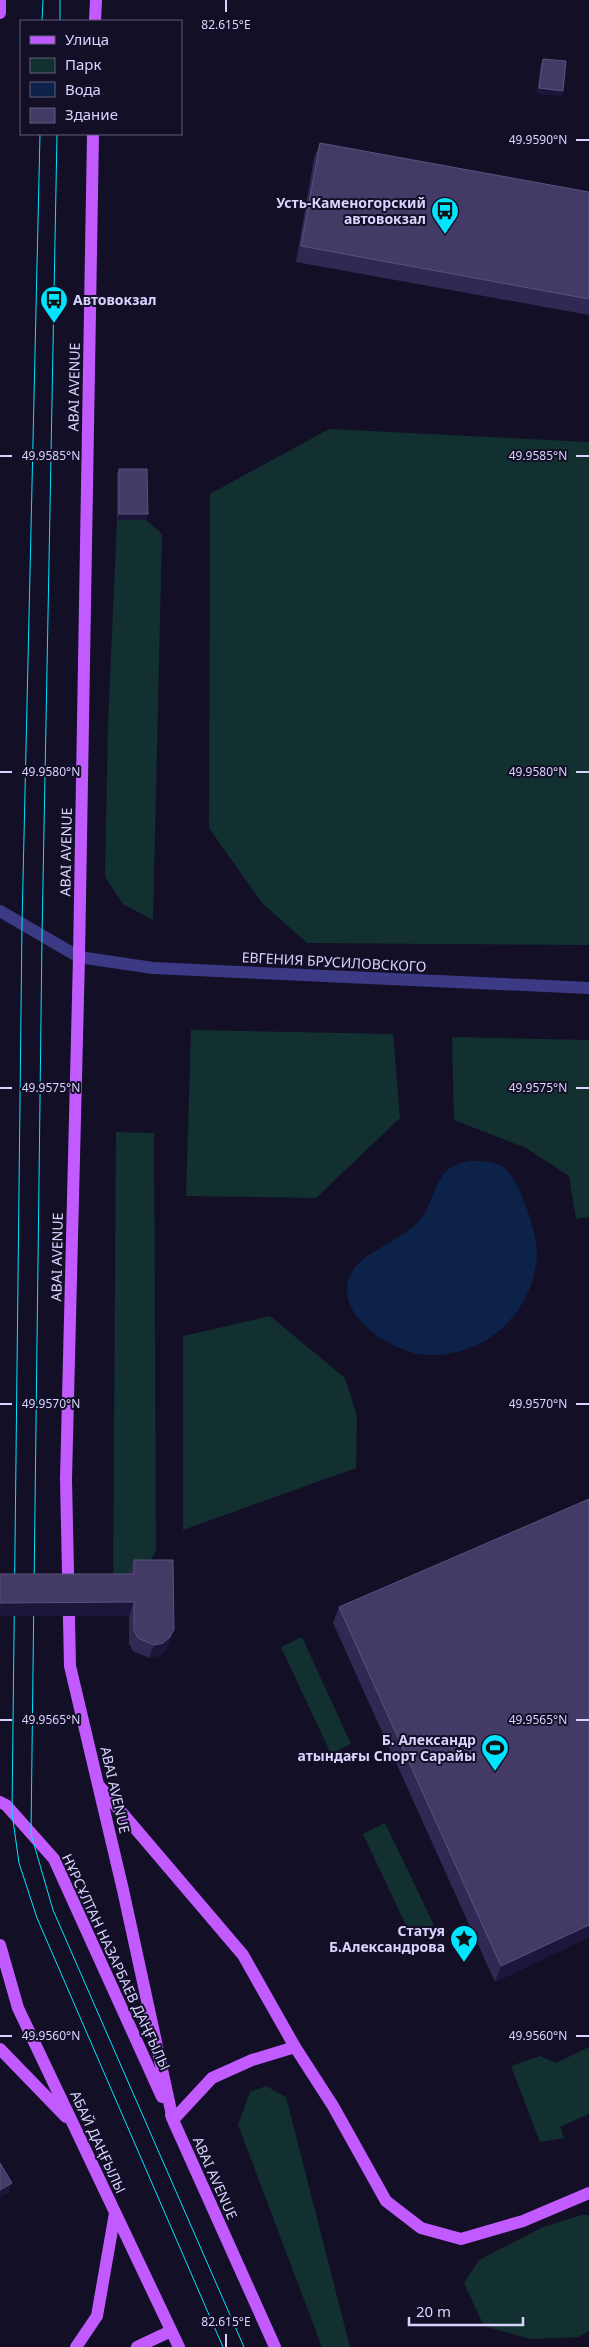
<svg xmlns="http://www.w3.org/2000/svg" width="589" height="2347" font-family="'Noto Sans',sans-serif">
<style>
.green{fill:#12302f}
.water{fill:#0c2248}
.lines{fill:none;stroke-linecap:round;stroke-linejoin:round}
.minor{stroke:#3d3a85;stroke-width:12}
.major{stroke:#c25bff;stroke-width:12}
.tram{stroke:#00e5ff;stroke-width:1}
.wall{fill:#312854}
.shaded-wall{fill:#1d163a}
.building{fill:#433a66;stroke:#5a527e}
.ticks{fill:none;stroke:#d9d4ff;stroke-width:2}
.labels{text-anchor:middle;stroke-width:4;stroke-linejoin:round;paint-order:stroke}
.poi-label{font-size:14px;font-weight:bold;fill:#d9d4ff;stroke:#130f26;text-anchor:end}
.street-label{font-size:14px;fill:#d9d4ff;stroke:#130f26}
.ticks-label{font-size:12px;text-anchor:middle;fill:#d9d4ff;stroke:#130f26;stroke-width:4;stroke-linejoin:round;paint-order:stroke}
</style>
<rect width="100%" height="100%" fill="#130f26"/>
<!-- green -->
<path class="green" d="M329 429 589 442V945L307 943 262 903 209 828 210 494Z
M117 520H146L162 534 153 920 123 904 105 877 108 723Z
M191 1030 393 1034 400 1118 316 1198 186 1196Z
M452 1037 589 1040V1217L576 1219 569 1176 526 1148 454 1120Z
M116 1132 154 1133 156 1551 143 1573 129 1587H113Z
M270 1316 345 1378 357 1416 356 1468 183 1530V1336Z
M302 1637 351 1744 331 1754 281 1647Z
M385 1823 434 1925 411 1936 363 1834Z
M589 2047V2114L560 2127 564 2138 540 2142 511 2066 540 2056 556 2063Z
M266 2086 286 2097 350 2347H322L238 2125 250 2092Z
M582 2215H589V2331L578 2337 530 2339 484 2326 464 2283 479 2260 543 2227Z"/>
<!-- water -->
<path class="water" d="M470 1161C480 1161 494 1161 503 1167 515 1177 522 1195 527 1209 533 1226 539 1246 536 1265 528 1318 482 1357 427 1355 389 1353 320 1306 358 1264 374 1248 400 1240 417 1223 440 1200 429 1167 470 1161Z"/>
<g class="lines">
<!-- minor -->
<path class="minor" d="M0 911 79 957 153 968 589 988"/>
<!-- major -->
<path class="major" d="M0 13V0
M95 21 96 0
M93 134 79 957 66 1479 70 1666 123 1890 173 2120 275 2347
M100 1787 243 1955 295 2047 333 2106 386 2201 421 2228 461 2239 523 2221 589 2193
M0 1802 6 1805 54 1859 162 2097
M0 1945 18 2008 179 2347
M0 2049 66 2117
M171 2115 173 2120 212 2078 252 2060 295 2047
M76 2347 97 2316 115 2213
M137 2347 171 2331"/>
<!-- tram -->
<path class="tram" d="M42 21 43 0
M60 21V0
M40 134 22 924 12 1813 19 1863 37 1918 223 2347
M57 134 42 936 31 1834 53 1910 244 2347"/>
</g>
<!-- wall -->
<path class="wall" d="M543 59 563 91 561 96 537 93 541 64Z
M320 143 589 192V315L296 262 314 158Z
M119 469 148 514 146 520H117V474Z
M134 1560 169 1644 165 1651 158 1656 149 1658 133 1651 129 1644V1574Z
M339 1607 589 1937 495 1982 333 1623Z"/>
<!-- shaded-wall -->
<path class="shaded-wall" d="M539 88 563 91 561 96 537 93Z
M119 514H148L146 520H117Z
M134 1602 129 1616H0V1603Z
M174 1630 169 1644 165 1651 158 1656 149 1658 154 1645Z
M589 1925V1937L495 1982 501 1966Z
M12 2183 8 2193 0 2197V2190Z"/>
<!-- building -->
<path class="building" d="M543 59 566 61 563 91 539 88Z
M320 143 589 192V299L301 246Z
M119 469H147L148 514H119Z
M589 1499V1925L501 1966 339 1607Z
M134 1560H173L174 1630 169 1638 163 1643 154 1645 138 1638 134 1630V1602L0 1603V1574H134Z
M0 2163 12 2183 0 2190Z"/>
<!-- ticks -->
<path class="ticks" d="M226 0V12M576 140H589M0 456H12M576 456H589M0 772H12M576 772H589M0 1088H12M576 1088H589M0 1404H12M576 1404H589M0 1720H12M576 1720H589M0 2036H12M576 2036H589M226 2334V2347"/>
<!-- icons -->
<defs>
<symbol id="bus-pin" viewBox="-11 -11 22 30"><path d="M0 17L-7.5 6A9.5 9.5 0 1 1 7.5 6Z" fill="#00e5ff" stroke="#130f26"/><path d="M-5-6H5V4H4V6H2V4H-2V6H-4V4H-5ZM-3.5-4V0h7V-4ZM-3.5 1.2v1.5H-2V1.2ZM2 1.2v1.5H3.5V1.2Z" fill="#111"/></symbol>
<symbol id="stadium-pin" viewBox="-11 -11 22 30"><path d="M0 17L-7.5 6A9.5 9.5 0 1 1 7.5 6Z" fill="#00e5ff" stroke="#130f26"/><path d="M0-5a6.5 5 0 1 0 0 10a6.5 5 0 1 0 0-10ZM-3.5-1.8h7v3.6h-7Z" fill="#111"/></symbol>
<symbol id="sight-pin" viewBox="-11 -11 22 30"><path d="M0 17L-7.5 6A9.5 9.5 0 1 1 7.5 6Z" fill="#00e5ff" stroke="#130f26"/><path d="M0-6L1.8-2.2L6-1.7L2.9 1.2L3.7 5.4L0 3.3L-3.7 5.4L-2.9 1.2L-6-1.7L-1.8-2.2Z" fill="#111"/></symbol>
</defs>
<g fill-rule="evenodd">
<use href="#bus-pin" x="429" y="195" width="32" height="43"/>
<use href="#bus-pin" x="38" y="284" width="32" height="43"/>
<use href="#stadium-pin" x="479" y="1732" width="32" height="43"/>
<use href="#sight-pin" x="448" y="1923" width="32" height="43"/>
</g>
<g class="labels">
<!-- poi labels -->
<g class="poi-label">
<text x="426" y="208">Усть-Каменогорский<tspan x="426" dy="16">автовокзал</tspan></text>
<text x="73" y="305" text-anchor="start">Автовокзал</text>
<text x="476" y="1745">Б. Александр<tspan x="476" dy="16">атындағы Спорт Сарайы</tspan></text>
<text x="445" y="1936">Статуя<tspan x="445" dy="16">Б.Александрова</tspan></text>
</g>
<!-- street labels -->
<g class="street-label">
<text transform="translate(74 387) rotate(-89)" y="5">ABAI AVENUE</text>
<text transform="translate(66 852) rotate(-89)" y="5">ABAI AVENUE</text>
<text transform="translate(334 962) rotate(3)" y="5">ЕВГЕНИЯ БРУСИЛОВСКОГО</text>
<text transform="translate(57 1257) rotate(-89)" y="5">ABAI AVENUE</text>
<text transform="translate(115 1790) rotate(77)" y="5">ABAI AVENUE</text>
<text transform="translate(116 1962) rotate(65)" y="5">НҰРСҰЛТАН НАЗАРБАЕВ ДАҢҒЫЛЫ</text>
<text transform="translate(98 2142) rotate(65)" y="5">АБАЙ ДАҢҒЫЛЫ</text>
<text transform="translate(215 2178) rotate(66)" y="5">ABAI AVENUE</text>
</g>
</g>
<g class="ticks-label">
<text x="226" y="29">82.615°E</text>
<text x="538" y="144">49.9590°N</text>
<text x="51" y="460">49.9585°N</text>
<text x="538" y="460">49.9585°N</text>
<text x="51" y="776">49.9580°N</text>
<text x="538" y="776">49.9580°N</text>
<text x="51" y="1092">49.9575°N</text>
<text x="538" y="1092">49.9575°N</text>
<text x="51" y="1408">49.9570°N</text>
<text x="538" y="1408">49.9570°N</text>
<text x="51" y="1724">49.9565°N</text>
<text x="538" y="1724">49.9565°N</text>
<text x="51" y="2040">49.9560°N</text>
<text x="538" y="2040">49.9560°N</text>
<text x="226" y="2326">82.615°E</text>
</g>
<!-- legend -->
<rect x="20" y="20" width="162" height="115" fill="#130f26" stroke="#625e7d"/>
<rect x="30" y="36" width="25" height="8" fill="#c25bff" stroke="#625e7d"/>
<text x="65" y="45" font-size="15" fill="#d9d4ff">Улица</text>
<rect x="30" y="58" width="25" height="15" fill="#12302f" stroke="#625e7d"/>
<text x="65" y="70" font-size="15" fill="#d9d4ff">Парк</text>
<rect x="30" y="82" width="25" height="15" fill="#0c2248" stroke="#625e7d"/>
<text x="65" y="95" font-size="15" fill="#d9d4ff">Вода</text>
<rect x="30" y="108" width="25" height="15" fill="#433a66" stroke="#625e7d"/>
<text x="65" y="120" font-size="15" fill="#d9d4ff">Здание</text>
<!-- scale -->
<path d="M409 2317v8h114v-8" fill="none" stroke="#d9d4ff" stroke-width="2.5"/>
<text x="416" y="2317" font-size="15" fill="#d9d4ff" stroke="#130f26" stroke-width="4" paint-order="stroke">20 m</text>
</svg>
